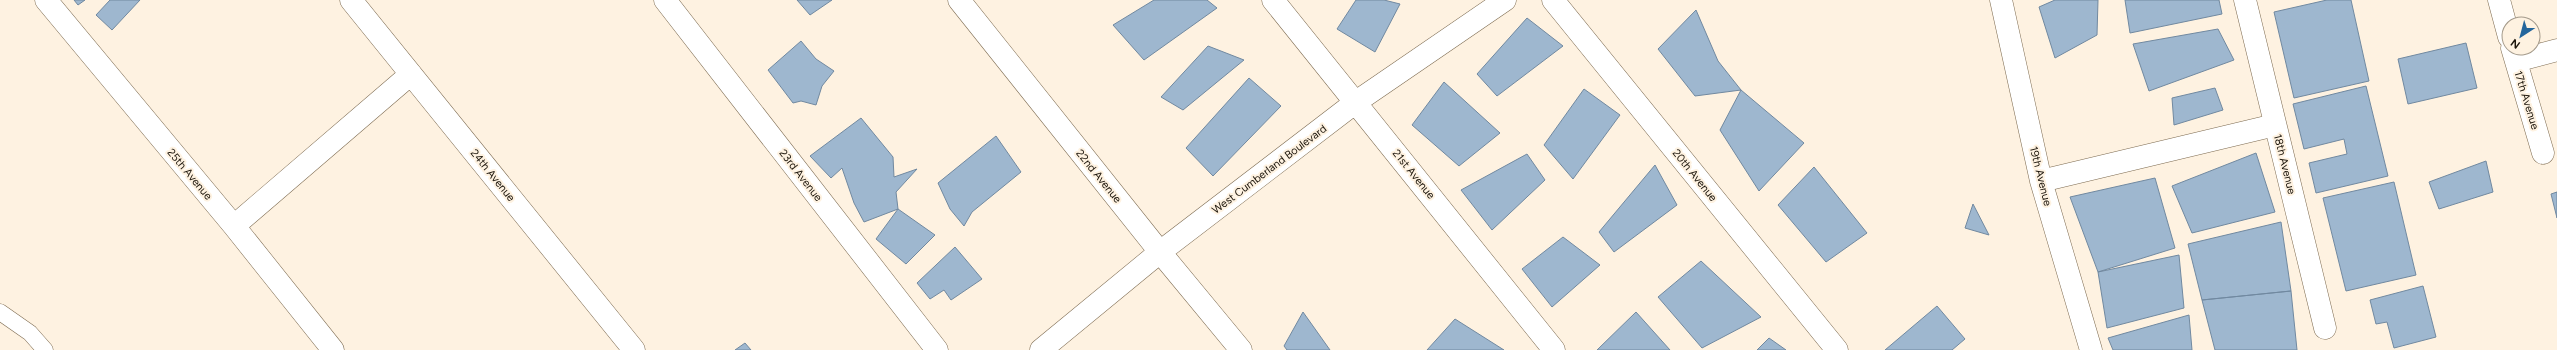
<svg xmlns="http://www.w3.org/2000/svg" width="2557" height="350" font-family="Figtree,sans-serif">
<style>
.building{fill:#9eb7cf;stroke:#7189a0}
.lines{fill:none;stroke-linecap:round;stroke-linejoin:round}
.lane-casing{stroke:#7e6c52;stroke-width:17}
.street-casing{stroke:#7e6c52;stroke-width:23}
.lane{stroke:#fff;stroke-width:16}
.street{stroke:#fff;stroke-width:22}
.labels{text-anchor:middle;stroke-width:4;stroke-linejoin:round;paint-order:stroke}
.street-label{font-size:11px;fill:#1c150b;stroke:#fef2e1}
</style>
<rect width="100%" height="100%" fill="#fef2e1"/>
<!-- building -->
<path class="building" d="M74 0H85L78 5Z
M110 0H140L112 30 96 15Z
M797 0H832L810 15Z
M1154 0H1207L1217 8 1144 60 1113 25Z
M1356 0H1384L1400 4 1375 52 1337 29Z
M2055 0H2098L2097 35 2055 58 2039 7Z
M2125 0H2219L2222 14 2130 33Z
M2327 0H2351L2369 81 2294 98 2274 12Z
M1696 10 1718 61 1741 90 1695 96 1658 49Z
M1527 18 1563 46 1497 96 1477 74Z
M2218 29 2234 60 2149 91 2133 44Z
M801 41 816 59 834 71 822 86 816 105 801 101 793 103 768 70Z
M2466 43 2477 88 2408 104 2398 59Z
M1208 46 1244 60 1183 110 1161 97Z
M1249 78 1281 106 1213 176 1186 148Z
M1444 82 1500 133 1459 166 1412 125Z
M2366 86 2388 176 2316 193 2309 163 2347 154 2344 139 2304 149 2293 104Z
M2215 88 2223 110 2174 125 2172 98Z
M1584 89 1620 115 1573 179 1544 145Z
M1741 90 1804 143 1759 191 1720 130Z
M861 118 893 157 894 177 917 169 896 192 898 209 864 222 854 203 842 168 831 178 810 156Z
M996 136 1021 172 972 212 964 226 950 209 938 183Z
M2256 153 2275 212 2192 233 2172 186Z
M1527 154 1545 180 1492 230 1461 190Z
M2486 161 2493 192 2439 209 2429 182Z
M1655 165 1677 205 1614 252 1599 232Z
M1814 167 1867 233 1826 262 1778 205Z
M2155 178 2175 248 2098 272 2070 197Z
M2394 182 2416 275 2346 291 2323 198Z
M2557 192V218L2551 194Z
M1973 204 1989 235 1965 228Z
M898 209 935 235 906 264 876 239Z
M2281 222 2291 291 2202 300 2188 244Z
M1563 237 1600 265 1552 307 1522 269Z
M955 247 982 279 951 300 944 290 930 299 917 283Z
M2179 255 2184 308 2107 328 2098 272Z
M1701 261 1761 317 1702 348 1658 297Z
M2423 286 2436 337 2394 348 2387 322 2376 324 2370 300Z
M2291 291 2297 350H2215L2202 300Z
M1937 306 1965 339 1952 350H1885Z
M1303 312 1330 350H1287L1284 346Z
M1636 312 1670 350H1597Z
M2189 315 2192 350H2113L2108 338Z
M1455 319 1504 350H1427Z
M1769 338 1786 350H1757Z
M745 343 751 350H735Z"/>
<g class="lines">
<defs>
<path id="lane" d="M0 312 30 333 45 350"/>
<path id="street" d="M46 0 234 226 333 350
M351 0 634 350
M665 0 937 350
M959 0 1160 252 1241 350
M1273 0 1554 350
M1553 0 1837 350
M2001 0 2041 181 2091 350
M2245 0 2325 328
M2499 0 2509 37
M2512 48 2543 153
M2516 61 2557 50
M2041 181 2275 125
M234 226 411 74
M1041 350 1160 252 1356 102 1505 0"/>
</defs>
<!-- lane casing -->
<use href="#lane" class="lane-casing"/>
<!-- street casing -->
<use href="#street" class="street-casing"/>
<!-- lane -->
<use href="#lane" class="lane"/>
<!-- street -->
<use href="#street" class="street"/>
</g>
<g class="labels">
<!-- street labels -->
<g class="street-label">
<text transform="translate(2527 100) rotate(73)" y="4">17th Avenue</text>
<text transform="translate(2285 164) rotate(76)" y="4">18th Avenue</text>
<text transform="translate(1269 169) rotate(-37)" y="4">West Cumberland Boulevard</text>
<text transform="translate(190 174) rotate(50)" y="4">25th Avenue</text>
<text transform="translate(1414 174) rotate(51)" y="4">21st Avenue</text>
<text transform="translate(493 175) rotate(51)" y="4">24th Avenue</text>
<text transform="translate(801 175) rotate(52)" y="4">23rd Avenue</text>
<text transform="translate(1695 175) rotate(51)" y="4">20th Avenue</text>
<text transform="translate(1099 176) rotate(51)" y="4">22nd Avenue</text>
<text transform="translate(2041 176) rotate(76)" y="4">19th Avenue</text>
</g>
</g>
<!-- north arrow -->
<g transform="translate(2521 36) rotate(216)"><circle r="19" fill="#fef2e1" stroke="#a49a8b"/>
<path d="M0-3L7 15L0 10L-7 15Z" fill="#24669c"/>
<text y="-6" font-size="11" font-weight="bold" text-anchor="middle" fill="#1c150b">N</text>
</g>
</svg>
